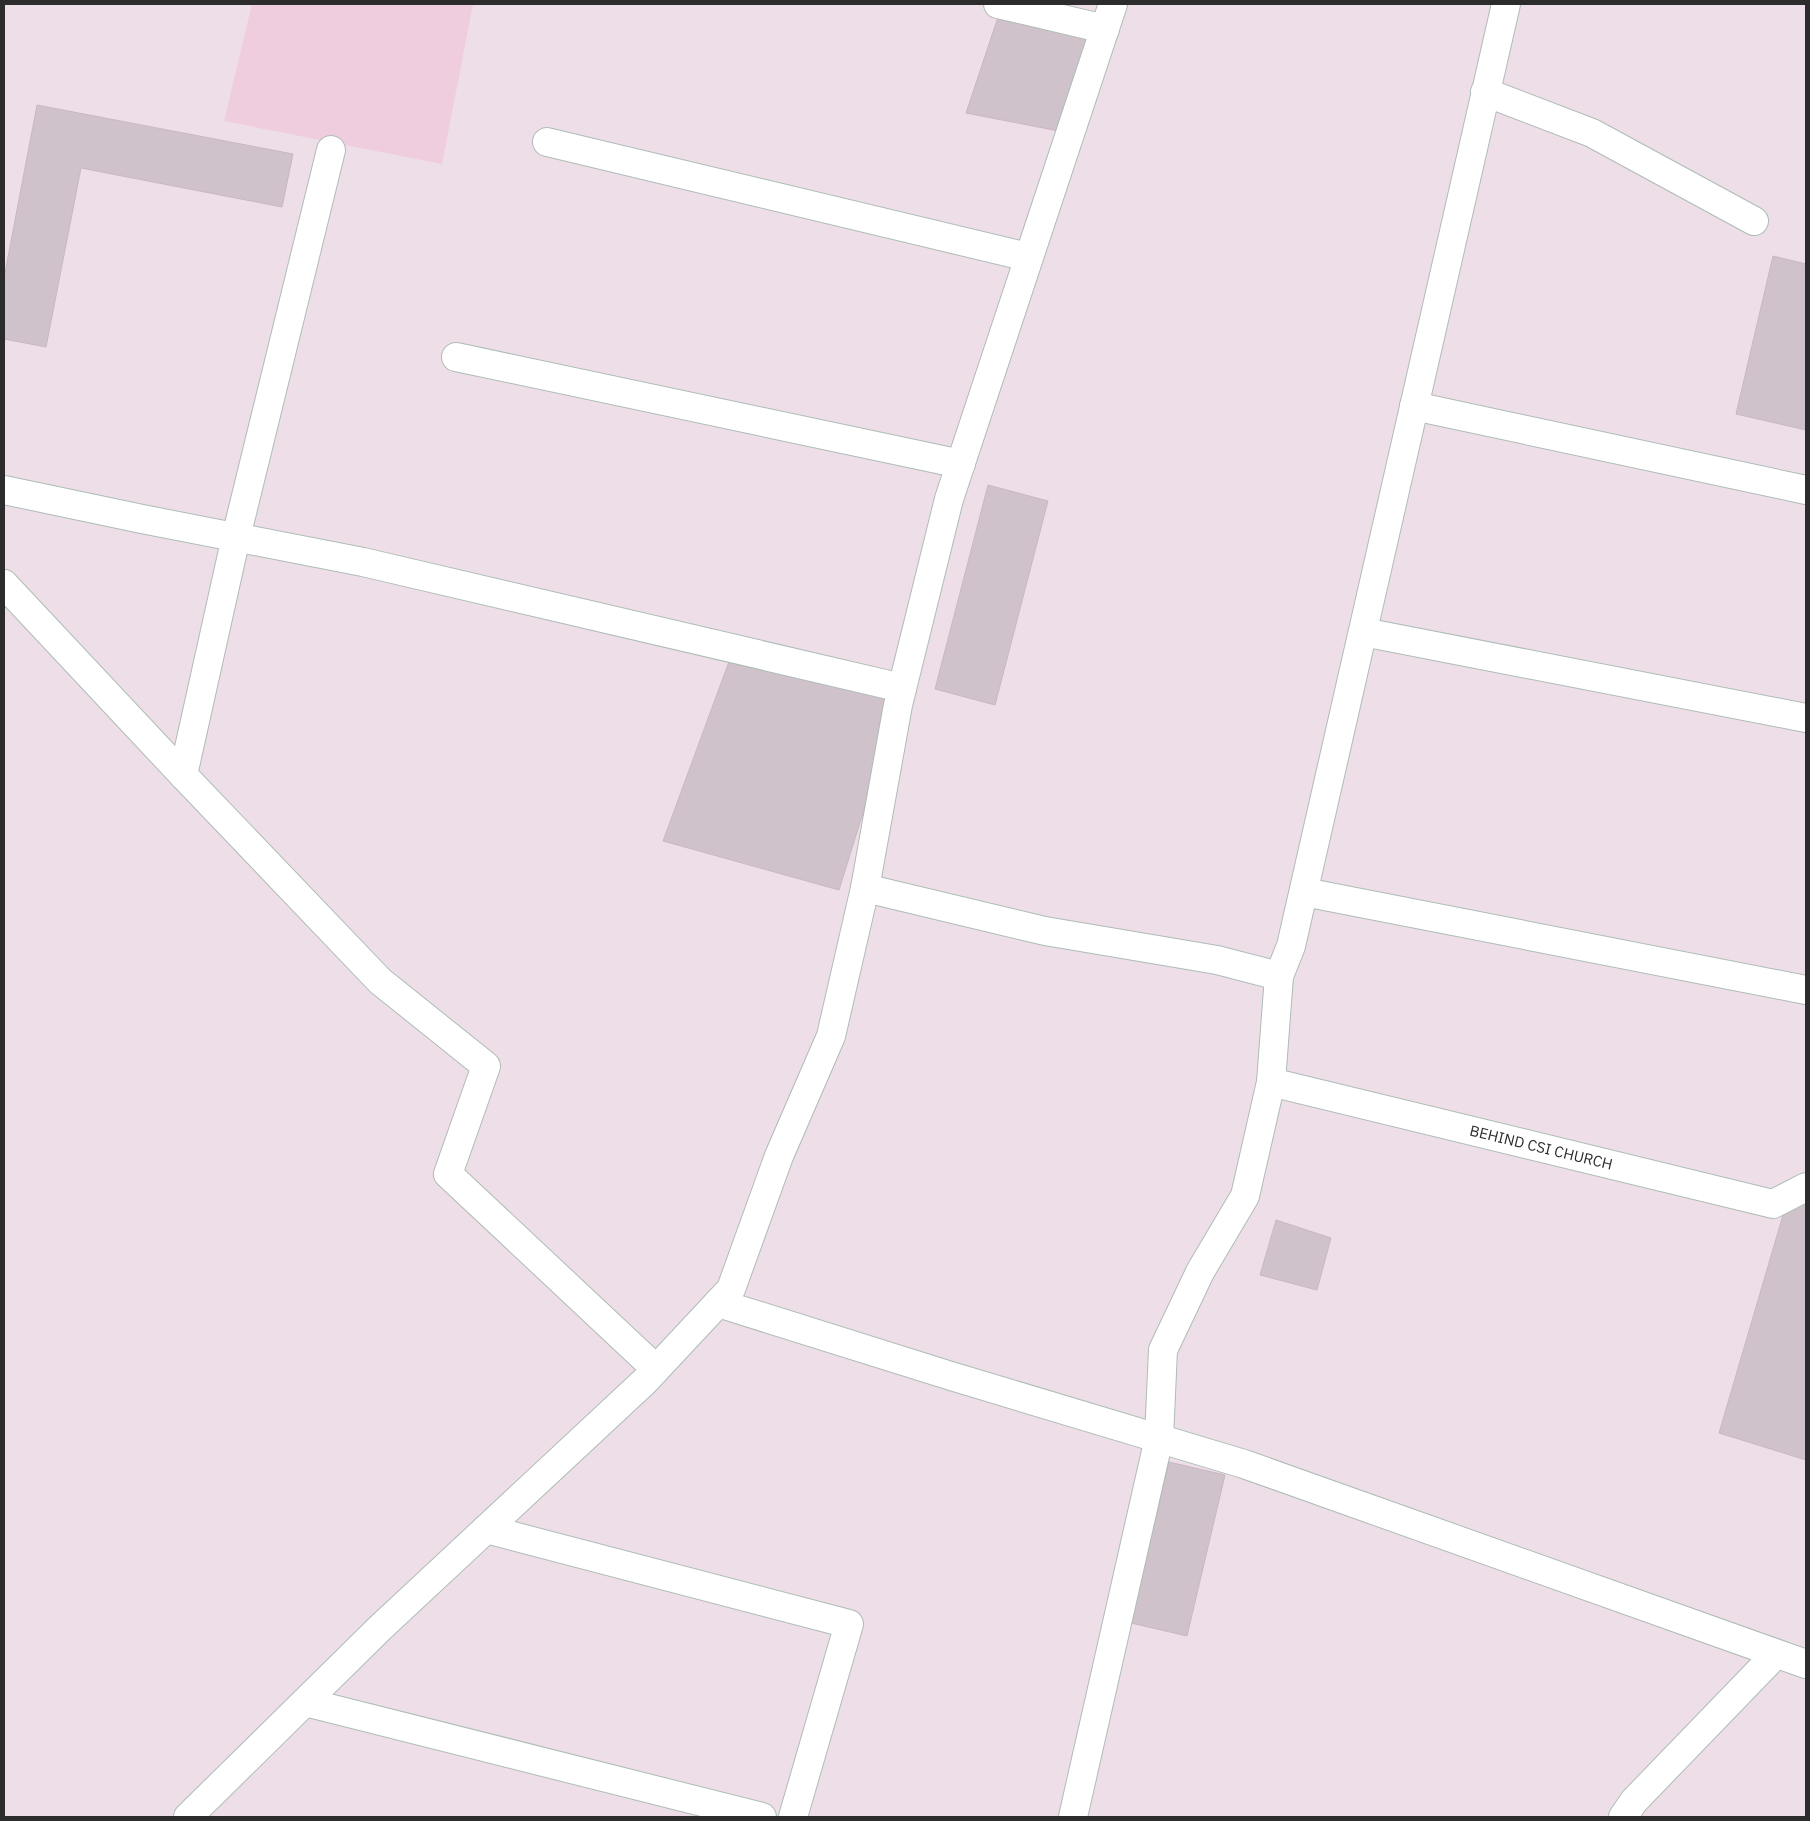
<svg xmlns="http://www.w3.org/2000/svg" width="1810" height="1821" font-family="'IBM Plex Sans',sans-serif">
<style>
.education{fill:#efcdde}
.building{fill:#d0c2ca;stroke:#c9b7c1}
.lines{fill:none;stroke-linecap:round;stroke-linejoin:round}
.minor-casing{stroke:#aebcb7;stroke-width:30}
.minor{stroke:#fff;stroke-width:28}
.labels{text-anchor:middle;stroke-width:5;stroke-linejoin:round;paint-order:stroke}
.street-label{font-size:15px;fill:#2c2c2c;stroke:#fff}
</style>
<rect width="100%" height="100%" fill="#eedee7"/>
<!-- education -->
<path class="education" d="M252 4H473L442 164 224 121Z"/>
<!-- building -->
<path class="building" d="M1002 5 1105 29 1069 133 966 113Z
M37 105 293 154 282 207 81 168 46 347 4 339V278Z
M1773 256 1806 264V430L1736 414Z
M988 485 1048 501 995 705 935 689Z
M734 648 902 688 839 890 663 841Z
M1806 1202V1460L1719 1433 1783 1215Z
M1276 1220 1331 1238 1317 1290 1260 1275Z
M1169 1462 1225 1475 1187 1636 1131 1623Z"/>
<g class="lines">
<defs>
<g id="minor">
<path d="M998 4 1105 29"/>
<path d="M1485 92 1592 133 1754 221"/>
<path d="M547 142 1028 257"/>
<path d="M456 357 961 464"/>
<path d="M1414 406 1806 490"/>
<path d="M4 490 142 519 363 562 902 688"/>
<path d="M4 584 183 775 380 981 486 1066 448 1174 656 1369"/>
<path d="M1363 632 1806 718"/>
<path d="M183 775 236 537 331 150"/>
<path d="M865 888 1045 931 1217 960 1279 976 1291 946 1506 4"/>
<path d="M1304 892 1806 990"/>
<path id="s1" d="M1271 1082 1773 1204 1806 1187"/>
<path d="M718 1303 951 1376 1244 1464 1806 1664"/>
<path d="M486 1529 849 1624 793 1817"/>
<path d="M305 1702 762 1817"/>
<path d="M188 1817 380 1628 645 1381 731 1289 779 1156 831 1036 865 888 898 705 949 499 1113 4"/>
<path d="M1073 1817 1159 1438 1163 1350 1200 1272 1245 1196 1271 1082 1279 976"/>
<path d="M1623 1817 1634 1801 1776 1654"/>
</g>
</defs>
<!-- minor casing -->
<use href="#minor" class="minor-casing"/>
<!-- minor -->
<use href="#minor" class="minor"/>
</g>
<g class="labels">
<!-- street labels -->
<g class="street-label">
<text dy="5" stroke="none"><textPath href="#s1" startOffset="278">BEHIND CSI CHURCH</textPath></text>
</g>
</g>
<!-- border -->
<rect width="1810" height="1821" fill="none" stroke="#2c2c2c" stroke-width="10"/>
</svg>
